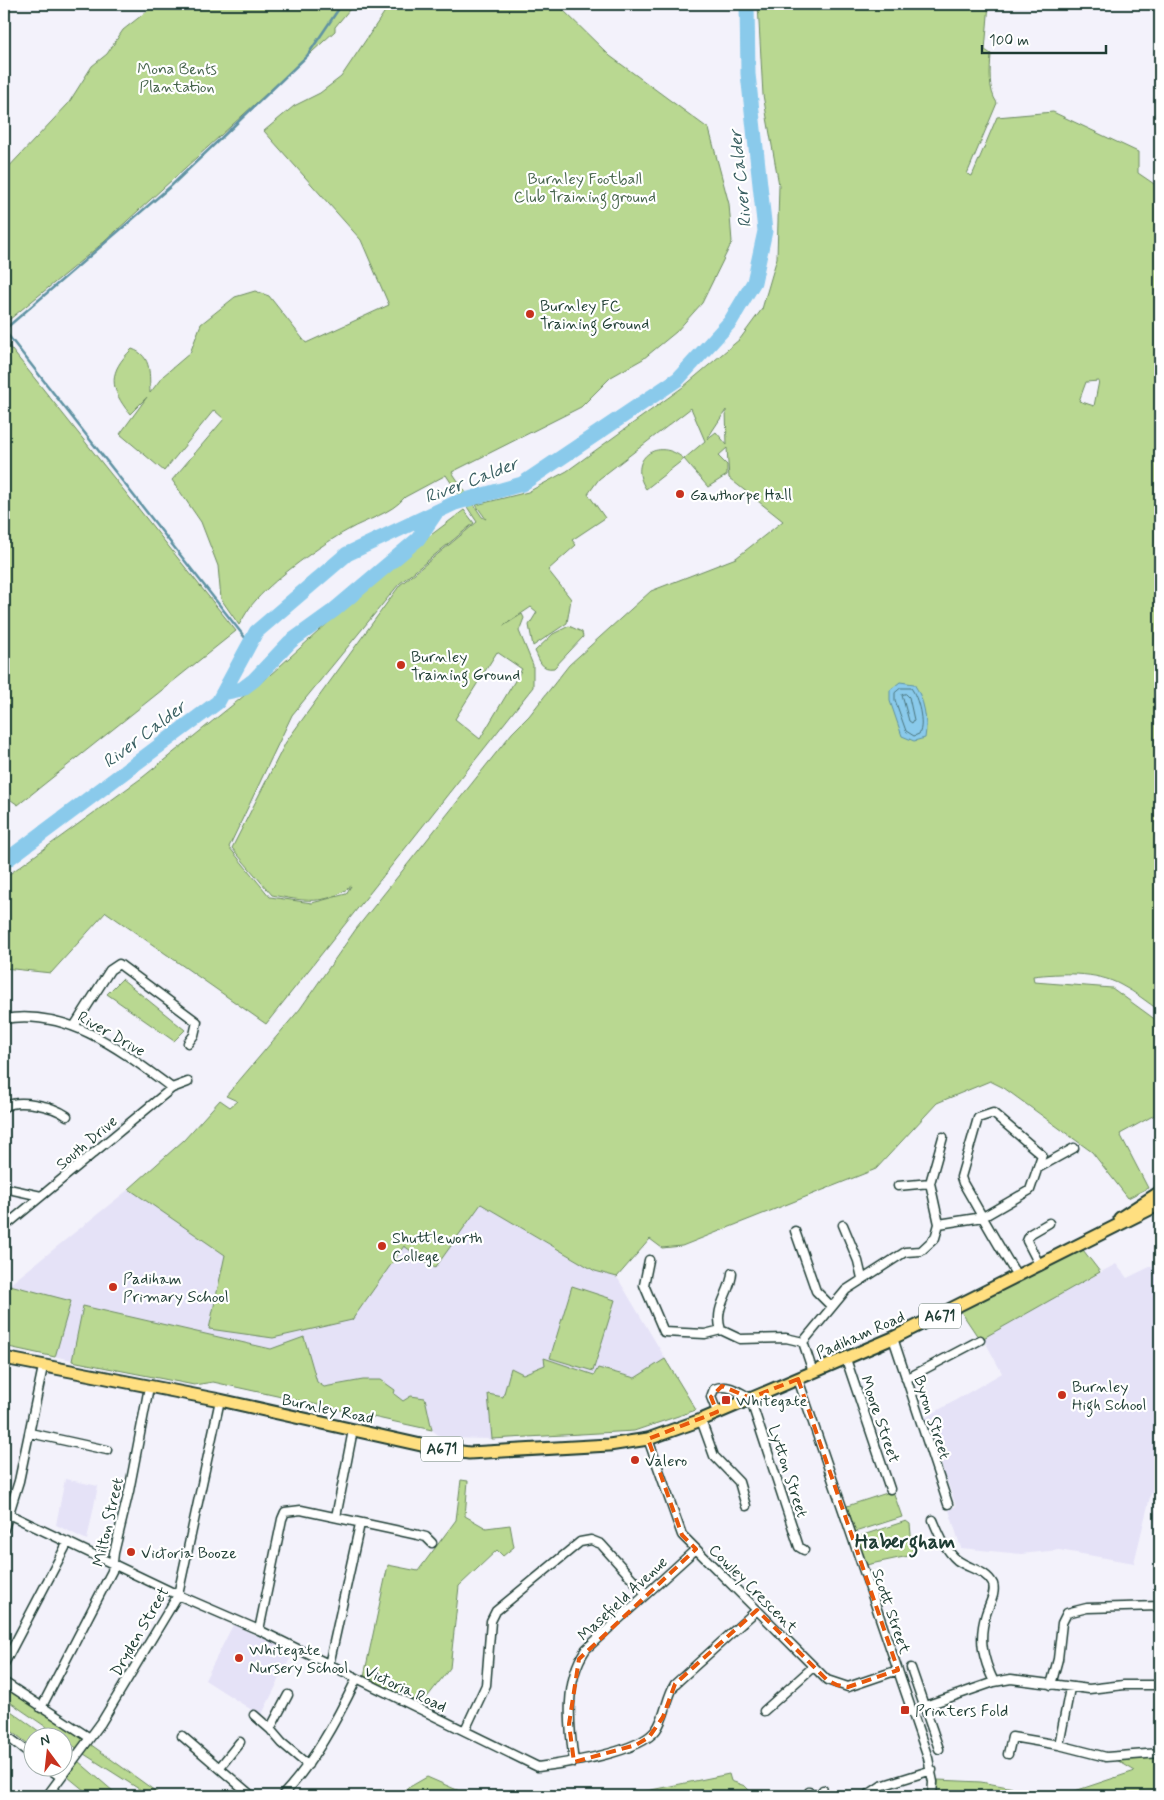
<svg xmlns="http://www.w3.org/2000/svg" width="1164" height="1800" font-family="Mynerve,sans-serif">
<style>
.built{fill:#e5e2f7}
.green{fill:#b9d891;stroke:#6c8a62;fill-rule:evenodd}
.water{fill:#8acaeb;stroke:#5f92a2}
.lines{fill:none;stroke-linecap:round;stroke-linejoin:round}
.shore{stroke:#4a757d;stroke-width:1}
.stream{stroke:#5f92a2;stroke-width:2.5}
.river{stroke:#8acaeb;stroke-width:15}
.street-casing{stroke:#1f3d34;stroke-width:11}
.primary-casing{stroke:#1f3d34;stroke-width:15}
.street{stroke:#fff;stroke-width:8}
.primary{stroke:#ffdf80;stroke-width:11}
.marked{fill:none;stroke:#e8590c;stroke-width:4;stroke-dasharray:10 6;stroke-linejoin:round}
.poi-dot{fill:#c8321e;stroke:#fff;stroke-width:2}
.labels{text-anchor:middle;stroke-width:4.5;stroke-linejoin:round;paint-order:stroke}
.shield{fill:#fff;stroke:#627771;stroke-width:1}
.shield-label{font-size:15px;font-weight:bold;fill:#1f3d34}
.park-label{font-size:16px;fill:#46644b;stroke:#fff}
.poi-label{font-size:16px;fill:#1f3d34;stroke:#fff;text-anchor:start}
.street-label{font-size:16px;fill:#1f3d34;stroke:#fff}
.water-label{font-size:18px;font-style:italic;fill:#3a6062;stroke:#fff}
.district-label{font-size:21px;font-weight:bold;fill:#1f3d34;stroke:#fff}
</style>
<rect width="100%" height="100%" fill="#f3f2fb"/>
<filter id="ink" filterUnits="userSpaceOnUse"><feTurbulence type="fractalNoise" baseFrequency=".02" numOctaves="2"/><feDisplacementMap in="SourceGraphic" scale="10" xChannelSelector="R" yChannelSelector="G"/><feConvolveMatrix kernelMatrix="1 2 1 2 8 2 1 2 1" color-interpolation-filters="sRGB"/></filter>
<g filter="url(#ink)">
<!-- built -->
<path class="built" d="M281 1059 481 1204 595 1271 617 1277 696 1410 634 1431 492 1439 442 1438 432 1430 213 1382 194 1385 4 1346V1289L129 1189 184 1140 220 1100 231 1107Z
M1160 1262V1494L1151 1493 1134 1563 1059 1550 1021 1554 961 1548 949 1510 956 1506 930 1433 940 1429 936 1420 926 1421 925 1418 1002 1373 982 1336 1116 1264 1127 1278Z
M65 1479 98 1486 87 1540 56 1525Z
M233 1625 293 1652 261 1716 205 1680Z"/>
<!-- green -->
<path class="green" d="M156 4H354L335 27V31L104 242 4 324V172L68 104 92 66 107 54 123 30Z
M390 4H557L610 56 709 129 729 204 732 242 702 303 676 332 643 359 611 377 581 407 452 472 482 517 486 519 476 505 528 492 567 471 683 387 740 339 762 309 777 258 779 185 763 95 758 4H989L985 50 991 54C990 70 988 90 997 103L967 174 972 176 997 117 1053 112 1138 152V173L1160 188V1011C1147 1002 1135 992 1121 985 1096 971 1060 973 1033 976L1034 982 1112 988 1160 1023V1112L1120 1134 1148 1188 1128 1198 1092 1152 1004 1088 990 1081 937 1103 876 1169 682 1246 662 1248 650 1239 617 1277 595 1271 481 1204 435 1268 404 1246 352 1320 273 1338 209 1329 225 1255 129 1189 184 1140 220 1100 230 1107 237 1101 226 1096 300 1009 356 929 512 733 529 716 569 665 651 591 736 558 783 521 729 478 727 448 718 456 727 465V475L708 487 684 459 646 489C626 459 658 436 684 459L705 441 691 408 599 479 588 494 605 518 572 540 576 545 548 570 571 599 567 623 533 646 529 625 537 612 531 607 503 626 522 614 524 618 519 631 533 665V687L266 1024 106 912 51 973 4 968V878L143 777 270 675 398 560 464 510 474 523 399 584 292 715 229 847 270 897 312 903 346 894 351 886C326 906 303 901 272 895L232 848 286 742 400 585 477 522 446 475 405 497C391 514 367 519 348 530 319 546 278 576 256 600 249 607 244 617 239 625L221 599 218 566 201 522 172 480 224 419 214 410 164 471 120 434 147 397 130 414C109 388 108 372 132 349 153 356 149 376 150 393L163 376 190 353 201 324 235 297 255 291 269 296 306 343 389 305 361 240 264 131 294 106 320 93 341 77ZM1099 381 1094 406 1079 401 1086 382ZM726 410 727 445 716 432 707 439ZM497 652 522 669 480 739 455 719Z
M4 340 236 631 18 805 4 795Z
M569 626 582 632 583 637 554 668C541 670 540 661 535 651L553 634Z
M122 979 185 1030 174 1041 107 994Z
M1080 1246 1100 1272 980 1340 958 1307Z
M10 1285 71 1301 55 1357 4 1346V1289Z
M572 1286 615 1300 593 1371 550 1358Z
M83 1306 271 1349 304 1337 317 1382 324 1387 363 1380H381L395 1390 394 1394 403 1401 411 1396 425 1398 432 1430 213 1382 194 1385 72 1361Z
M544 1358 594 1375 598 1368 635 1378 665 1359 696 1410 634 1431 492 1439 488 1394 503 1397 511 1368 523 1374 545 1365Z
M461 1480 468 1481 465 1516 486 1528 510 1525 514 1547 503 1556 497 1550 459 1586 450 1668 421 1705 364 1676 388 1565 418 1571 456 1520Z
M893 1491 902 1517 855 1532 847 1506Z
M906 1521 910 1524 913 1555 866 1565 857 1537Z
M4 1685 85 1740 78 1749 4 1698Z
M4 1706 47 1737 32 1738V1747L4 1725Z
M90 1744 162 1796H150L84 1754Z
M1160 1755V1796H1060L1135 1771 1115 1759Z
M78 1761 114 1792 120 1796H91L68 1777 69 1769Z
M729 1774 731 1781 745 1786 755 1796H622Z
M427 1777 471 1796H394Z
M938 1780 981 1782 1057 1796H937Z"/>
<!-- water -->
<path class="water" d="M900 682 914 684C924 698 928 721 925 738L914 741 902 736 890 701V690Z"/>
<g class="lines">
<!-- shore -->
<path class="shore" d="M901 688H911C918 697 925 724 919 734L914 736 906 731 895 700V693Z
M906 694 909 697 914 720 912 723 909 721 902 695Z"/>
<!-- stream -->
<path class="stream" d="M250 644 4 330 171 186 307 56 342 4"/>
<!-- river -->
<path class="river" d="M223 693 242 689 254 680 290 642 333 611 418 539 435 514
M4 862 218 702 256 632 347 554 455 503 522 484 678 379 730 322 754 282 765 231 748 74 747 4"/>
<defs>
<path id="street" d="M4 1019C69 1008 122 1051 172 1088
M75 1025 110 970 119 964 197 1022 194 1035 188 1043
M4 1107C19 1098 53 1106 67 1116
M1038 1168 1074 1148
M898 1186 930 1183
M4 1188 41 1196
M939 1224 983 1217 1030 1190 1042 1155 993 1113 978 1118 961 1177 963 1183C981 1214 999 1247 1018 1277
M843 1225 858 1261 862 1278
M4 1227 172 1088 188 1082
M795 1231 816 1291 831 1306
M649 1260 644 1285 664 1332 705 1334 721 1330
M1040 1266 1027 1241 1030 1234 1049 1223
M721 1330 740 1339 786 1338 803 1342
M721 1330C713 1307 731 1293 732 1273
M893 1338 948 1504
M846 1359 890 1489
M813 1372 803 1342 846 1290 905 1252 921 1251 935 1238 939 1224 930 1183 943 1137
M798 1379 928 1758 933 1782 932 1796
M906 1379 980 1340
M717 1412 711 1397 714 1389C727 1383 738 1391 750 1398L799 1547 804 1550
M701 1420 714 1456 739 1482 746 1506
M30 1433 107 1450
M648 1439 682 1535 827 1680 848 1687 898 1670
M4 1512 178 1595 259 1630 538 1767C567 1763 639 1753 656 1730 666 1716 666 1698 675 1684L757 1610
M336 1517 353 1430
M933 1520C939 1534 945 1550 957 1560 969 1569 986 1570 993 1584 996 1594 989 1604 986 1614 978 1639 983 1659 994 1682
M4 1529 19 1481 43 1367
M259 1630 282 1519 285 1512 301 1510 418 1535 426 1537 432 1543
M4 1664 68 1542
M329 1665 360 1524
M911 1668 939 1749
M4 1682 90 1738
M1051 1685 1058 1659 1062 1623 1067 1613 1087 1608 1160 1606
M288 1695 270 1729 282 1743 308 1765
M925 1706 994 1682 1011 1679 1089 1689 1124 1685H1160
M41 1708 112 1571 114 1553 129 1491 149 1387
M764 1711 813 1667
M254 1715 270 1729
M465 1730 486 1685 491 1621 496 1611 580 1542 591 1540 601 1544 646 1594
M4 1734 32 1755
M182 1736 252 1796
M1059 1745 1070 1688
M1008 1754 1012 1737 1059 1745 1106 1757 1160 1753
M574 1762C569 1726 564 1681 586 1649L696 1549
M220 1767 240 1742
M48 1768 61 1777
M809 1792 817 1796
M47 1796 101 1723 178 1595 220 1400
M282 1796C314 1762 336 1721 356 1680
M822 1796 823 1790
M866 1796 881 1786 932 1770"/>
<path id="primary" d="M1120 1218 1160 1192
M4 1358 220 1400 439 1449 469 1453 609 1445 648 1439 701 1420 893 1338 1160 1204"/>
</defs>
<!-- street casing -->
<use href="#street" class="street-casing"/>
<!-- primary casing -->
<use href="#primary" class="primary-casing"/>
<!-- street -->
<use href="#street" class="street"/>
<!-- primary -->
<use href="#primary" class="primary"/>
</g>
</g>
<!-- marked area -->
<path class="marked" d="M798 1379 898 1670 848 1687 837 1685 827 1680 757 1610 675 1684 663 1717 649 1737 636 1745 574 1762 569 1724 579 1659 696 1549 682 1535 648 1439 717 1412 711 1397 722 1386 750 1398Z"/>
<!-- markers -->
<g class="poi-dot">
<circle cx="530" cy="314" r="5"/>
<circle cx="680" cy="494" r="5"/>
<circle cx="401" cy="665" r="5"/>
<circle cx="382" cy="1246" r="5"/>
<circle cx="113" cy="1287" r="5"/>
<circle cx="1062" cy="1395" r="5"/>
<rect x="721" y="1395" width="10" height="10" rx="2.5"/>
<circle cx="635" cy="1460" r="5"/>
<circle cx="131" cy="1552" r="5"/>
<circle cx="239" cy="1658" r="5"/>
<rect x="900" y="1705" width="10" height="10" rx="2.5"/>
</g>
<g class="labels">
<!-- shield labels -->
<g class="shield">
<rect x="919" y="1303.5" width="42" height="25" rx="4"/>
<rect x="421" y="1436.5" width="42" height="25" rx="4"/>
</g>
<g class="shield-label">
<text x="940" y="1321">A671</text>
<text x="442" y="1454">A671</text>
</g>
<!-- park labels -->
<g class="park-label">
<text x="177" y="74">Mona Bents<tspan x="177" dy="18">Plantation</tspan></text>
<text x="585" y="184">Burnley Football<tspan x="585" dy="18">Club Training ground</tspan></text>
</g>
<!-- poi labels -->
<g class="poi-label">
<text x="540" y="311">Burnley FC<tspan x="540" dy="18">Training Ground</tspan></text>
<text x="690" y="500">Gawthorpe Hall</text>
<text x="411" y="662">Burnley<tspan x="411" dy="18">Training Ground</tspan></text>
<text x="392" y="1243">Shuttleworth<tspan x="392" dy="18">College</tspan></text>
<text x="123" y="1284">Padiham<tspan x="123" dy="18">Primary School</tspan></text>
<text x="1072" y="1392">Burnley<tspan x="1072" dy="18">High School</tspan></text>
<text x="736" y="1406">Whitegate</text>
<text x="645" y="1466">Valero</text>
<text x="141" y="1558">Victoria Booze</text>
<text x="249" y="1655">Whitegate<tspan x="249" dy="18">Nursery School</tspan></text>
<text x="915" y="1716">Printers Fold</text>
</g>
<!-- street labels -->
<g class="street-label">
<text transform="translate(112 1033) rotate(30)" y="6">River Drive</text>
<text transform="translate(86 1142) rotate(-40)" y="6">South Drive</text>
<text transform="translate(860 1334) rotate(-24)" y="6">Padiham Road</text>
<text transform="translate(328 1408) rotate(12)" y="6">Burnley Road</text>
<text transform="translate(933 1417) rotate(72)" y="6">Byron Street</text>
<text transform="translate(881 1419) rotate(71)" y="6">Moore Street</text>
<text transform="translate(789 1471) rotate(72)" y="6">Lytton Street</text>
<text transform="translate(107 1522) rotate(-77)" y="6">Milton Street</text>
<text transform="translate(754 1588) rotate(45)" y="6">Cowley Crescent</text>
<text transform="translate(622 1598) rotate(-43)" y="6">Masefield Avenue</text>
<text transform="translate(892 1611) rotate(71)" y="6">Scott Street</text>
<text transform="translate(139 1631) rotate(-60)" y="6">Dryden Street</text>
<text transform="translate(406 1688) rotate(25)" y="6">Victoria Road</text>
</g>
<!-- water labels -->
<g class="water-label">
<text transform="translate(740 179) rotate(-96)" y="6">River Calder</text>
<text transform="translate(471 480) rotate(-21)" y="6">River Calder</text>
<text transform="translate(144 734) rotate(-37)" y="6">River Calder</text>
</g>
<!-- district labels -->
<g class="district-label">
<text x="905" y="1548">Habergham</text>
</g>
</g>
<!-- margin -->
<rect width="1164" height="1800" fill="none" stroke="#fff" stroke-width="20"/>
<rect x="10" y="10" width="1144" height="1780" fill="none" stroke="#1f3d34" stroke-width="2" filter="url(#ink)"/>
<!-- north arrow -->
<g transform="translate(48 1752) rotate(345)"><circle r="24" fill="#ffffff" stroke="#a5b1ae"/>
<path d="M0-4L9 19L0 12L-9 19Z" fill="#c8321e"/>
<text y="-8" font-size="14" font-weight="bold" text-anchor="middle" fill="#1f3d34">N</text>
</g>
<!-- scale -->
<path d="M982 45v8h124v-8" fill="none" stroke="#1f3d34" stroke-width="2.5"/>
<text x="989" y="45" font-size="15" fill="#1f3d34" stroke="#ffffff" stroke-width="4" paint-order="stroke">100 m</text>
</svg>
